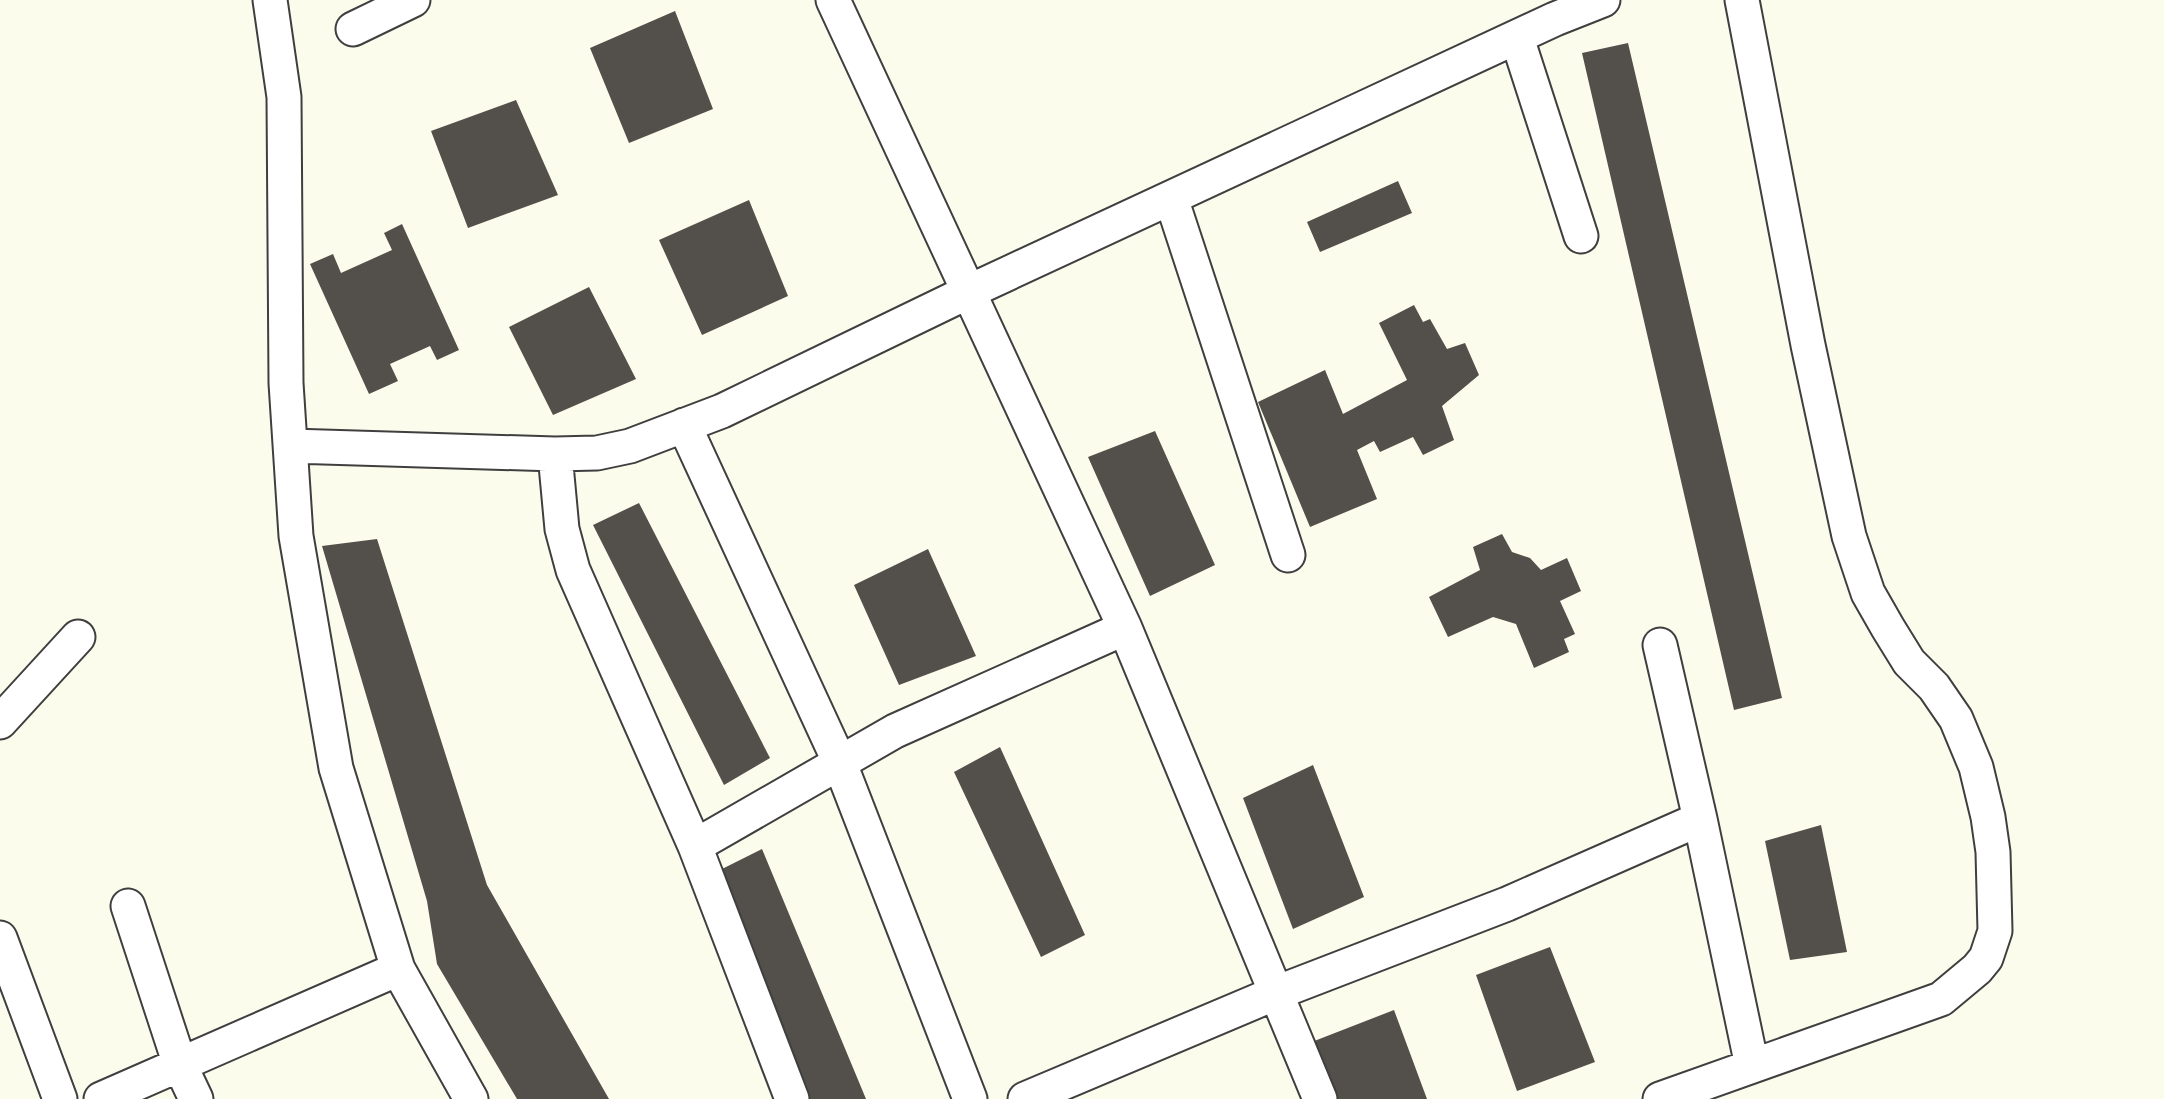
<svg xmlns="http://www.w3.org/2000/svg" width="2164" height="1099" font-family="Literata,serif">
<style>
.building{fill:#534f4a}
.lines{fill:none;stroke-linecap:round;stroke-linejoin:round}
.minor-casing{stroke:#3f3f3f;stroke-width:37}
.minor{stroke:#fff;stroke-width:33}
</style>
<rect width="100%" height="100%" fill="#fcfced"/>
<!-- building -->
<path class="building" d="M675 11 713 109 629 143 590 48Z
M1628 43 1782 698 1734 710 1582 53Z
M516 100 558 195 468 228 431 131Z
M1398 181 1412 213 1320 252 1307 222Z
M749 200 788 296 702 335 659 240Z
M402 224 459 350 437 360 430 346 390 364 398 381 369 394 310 264 333 254 341 273 392 250 384 233Z
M589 287 636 379 553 415 509 327Z
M1414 305 1423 322 1430 319 1447 349 1465 343 1479 375 1442 406 1454 440 1423 455 1413 437 1380 452 1374 441 1357 450 1377 499 1310 527 1258 402 1325 370 1343 414 1407 380 1379 323Z
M1155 431 1215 565 1150 596 1088 457Z
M639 503 770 758 724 785 593 525Z
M1502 534 1512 552 1530 558 1541 570 1567 558 1581 591 1560 601 1575 634 1564 639 1569 652 1534 668 1516 624 1493 617 1448 637 1429 597 1480 570 1473 547Z
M377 539 487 885 609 1099H517L437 964 427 901 322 546Z
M928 549 976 656 899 685 854 585Z
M1000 747 1085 935 1041 957 954 772Z
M1313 765 1364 897 1293 929 1243 798Z
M1821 825 1847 952 1790 960 1765 841Z
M762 849 866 1099H805L714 873Z
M1550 947 1595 1062 1517 1091 1476 975Z
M1394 1010 1427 1099H1324L1304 1045Z"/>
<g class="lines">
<defs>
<path id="minor" d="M270 0 284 97 286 383 296 536 336 768 398 969 471 1099
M833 0 1125 628 1276 993 1025 1099
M353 29 413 0
M1517 38 1581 236
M1171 198 1288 555
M684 425 839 761 970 1099
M291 446 555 454 597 453 630 446 722 411 968 292 1555 19 1603 0
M555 454 562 529 573 570 695 846
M1660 645 1700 819
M0 722 78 637
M128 906 180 1065 196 1099
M0 938 60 1099
M101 1099 398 969
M792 1099 695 846 895 731 1125 628
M1320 1099 1276 993 1507 904 1700 819 1752 1066
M1660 1099 1941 999 1977 969 1986 958 1995 931 1993 852 1988 817 1976 767 1956 719 1934 687 1909 662 1888 628 1868 593 1849 536 1808 345 1742 0"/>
</defs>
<!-- minor casing -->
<use href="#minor" class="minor-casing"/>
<!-- minor -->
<use href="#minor" class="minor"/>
</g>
</svg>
